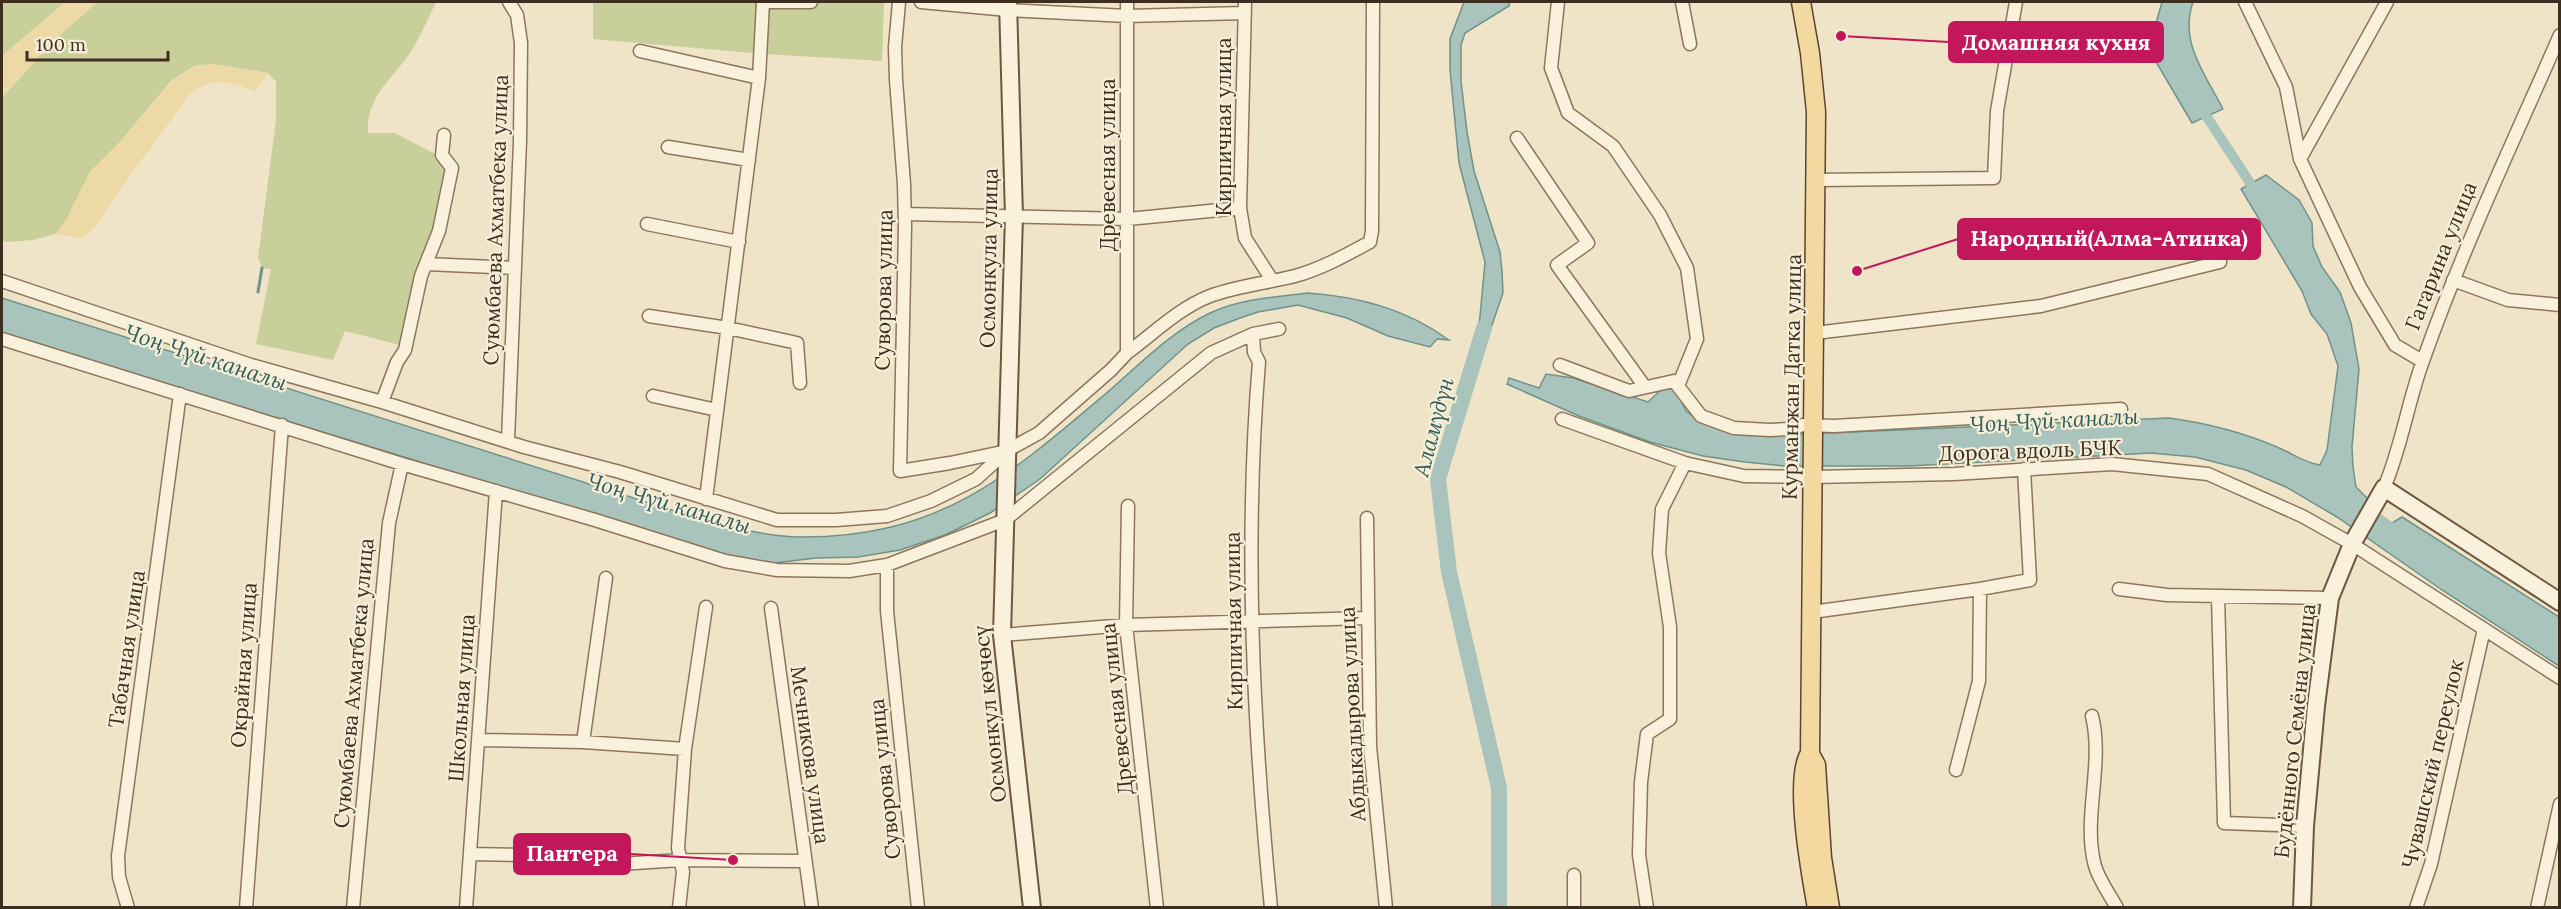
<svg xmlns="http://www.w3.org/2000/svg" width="2561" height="909" font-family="Lora,serif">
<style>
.green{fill:#c9cf9b}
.sand{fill:#ecd9a5}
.water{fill:#a9c4bc;stroke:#6f938a;stroke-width:1.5}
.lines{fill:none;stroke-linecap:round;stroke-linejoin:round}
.stream{stroke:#6f938a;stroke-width:3}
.canal{stroke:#a9c4bc;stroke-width:10}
.river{stroke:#a9c4bc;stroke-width:16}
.street-casing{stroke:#8d765c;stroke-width:15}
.secondary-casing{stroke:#6f573f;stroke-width:20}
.primary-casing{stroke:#5b4430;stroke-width:21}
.street{stroke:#faf1dc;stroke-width:12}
.secondary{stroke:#faf1dc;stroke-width:16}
.primary{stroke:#f3d9a0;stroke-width:18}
.labels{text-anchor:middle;stroke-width:4.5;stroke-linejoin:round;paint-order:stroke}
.street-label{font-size:21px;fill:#3d2e20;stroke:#f7eed8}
.water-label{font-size:22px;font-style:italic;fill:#2f5d5a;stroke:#f7eed8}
.leader{fill:none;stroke:#c2185b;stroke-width:2}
.callout-dot{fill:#c2185b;stroke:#f7eed8;stroke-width:2}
.callout{fill:#c2185b;stroke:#c2185b;stroke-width:2}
.callout-label{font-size:22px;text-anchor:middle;font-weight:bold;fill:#fff}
</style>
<rect width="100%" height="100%" fill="#f0e4c8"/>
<!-- green -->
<path class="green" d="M2 2H65L2 56Z
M97 2H436C429 17 422 33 413 48 396 77 365 95 368 133H395L439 156 447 179 437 225 417 276 400 345 345 331 333 360 256 344 271 269 262 268 258 258 276 120V82L268 73 212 64 194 66 171 81 119 143 90 172 66 220 55 234 33 240 7 242 2 240V98L50 44Z
M593 2H884L882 61 764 54 593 39Z"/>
<!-- sand -->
<path class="sand" d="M65 2H97L50 44 2 98V56Z
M212 64 268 73 255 92C234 82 210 76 191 93L123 185 94 228 83 238 55 234 66 220 90 172 119 143 172 81 195 66Z"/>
<!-- water -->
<path class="water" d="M1464 2H1510L1509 6 1465 33 1461 45V81L1467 132 1474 171 1500 252 1502 271 1503 293 1483 351 1473 346 1479 327 1485 262 1459 163 1450 70V39Z
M2162 2H2193C2179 42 2205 74 2223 109L2192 123 2152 55 2157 20Z
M2266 175 2299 200 2312 223 2313 246 2322 267 2340 292 2351 323 2359 369 2352 447 2353 467 2356 487 2370 501 2363 513 2387 526 2402 517 2559 617V666L2442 590 2337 517 2286 487 2246 470 2195 457 2151 453 1909 466H1784L1745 462 1703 456 1650 442 1579 416 1507 384 1509 378 1539 388 1546 374 1573 378 1648 402 1664 387H1670L1679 396 1686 411 1693 416 1713 423 1783 435 2169 418C2206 423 2242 432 2277 447 2292 453 2304 463 2320 465L2327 450 2338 366 2327 334 2311 314 2302 291 2241 189Z
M1308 293C1361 297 1406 309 1449 340L1437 339 1430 347 1388 336 1347 318 1298 305 1258 312 1240 318 1214 328 1188 344 1040 479 990 513 945 535 900 550 858 557 816 558 766 564 718 554 2 333V298L719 525C745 530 773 537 799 537 936 538 1004 480 1103 396 1136 368 1170 332 1210 313 1240 299 1275 297 1308 293Z"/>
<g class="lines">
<!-- stream -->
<path class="stream" d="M258 292 262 268"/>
<!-- canal -->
<path class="canal" d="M2199 105 2258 195
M2366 510 2398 532"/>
<!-- river -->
<path class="river" d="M1484 328 1438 479 1449 572 1499 788V908"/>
<defs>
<path id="street" d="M763 2H811
M899 2 895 47 896 80 904 184 905 227 900 471 950 463 1007 451
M921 2 1008 10 1127 16 1245 13
M1245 2 1240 208 1245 238 1272 280
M1558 2 1551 68 1568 113 1613 146 1660 215 1687 268 1697 339 1678 386
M1682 2 1690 44
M2245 2 2286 87 2300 159 2360 287 2395 345 2422 361
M640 51 759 78 706 499
M759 78 763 2
M1517 138 1588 243 1557 265 1645 387
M668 147 749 160
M2300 159 2387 2
M1816 180 1994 178 1997 111 2016 2
M905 214 1128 219 1240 208
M647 224 739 242
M426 264 515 268
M2453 280 2508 300 2560 305
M2 281 251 365 382 402 524 447 620 472 777 520H836L887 516 931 501 976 479 1008 450 1039 433 1111 370 1127 353V2
M649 316 728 328 797 343 800 383
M1815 333 2041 306 2220 262
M1253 334 1254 352 1259 362C1244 544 1253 726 1271 908
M2 339 402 464 595 520 725 561 777 570 849 571 887 565 1005 520 1211 353 1253 334 1279 329
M1127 353C1153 334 1179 308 1210 296 1237 286 1267 283 1295 276 1321 269 1346 255 1370 242L1372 231 1373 2
M1560 365 1629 391 1674 381 1701 416 1734 428 1770 430 1790 429 1803 425 1834 426 2121 409
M653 396 717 410
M382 402 397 362 405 350 421 276 439 231 452 168 442 155 444 135
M1562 419 1685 463 1744 476 1813 477 1954 474 2112 464 2208 474 2302 516 2352 544 2560 678
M508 441 520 141 521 43 517 15 509 2
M2384 488C2402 446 2408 400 2424 358 2463 248 2513 142 2560 35
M1128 506 1126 625 1157 908
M1367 518 1370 746 1386 908
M887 565V611L918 908
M2119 589 2167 595 2330 598
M2218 596 2224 823 2305 826
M771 608 812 908
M1812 612 1980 589 2030 580 2024 469
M1002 635 1126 625 1367 618
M2092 716C2104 765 2082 819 2095 866 2099 880 2110 895 2117 908
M480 740 583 742 685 749
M583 742 606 578
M1956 770 1979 681 1980 589
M470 854 528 855 620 864 681 860 804 861
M1574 875V908
M128 908 119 877 118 856 180 394
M246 908 282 425
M353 908 389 523 402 464
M466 908 496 491
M679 908 683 872 678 848 685 749 706 607
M1647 908 1639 855 1641 782 1647 734 1670 719V627L1659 553 1662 509 1685 463
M2416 908 2431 864 2484 629
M2537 908 2560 804"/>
<path id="secondary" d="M1008 2 1014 216 1002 635 1032 908
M2302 908 2305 826 2316 706 2330 598 2352 544 2384 488 2560 602"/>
<path id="primary" d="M1801 2 1810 53 1816 112 1810 754 1816 765 1822 858 1830 908
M1809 755C1794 781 1811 875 1817 908"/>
</defs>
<!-- street casing -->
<use href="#street" class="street-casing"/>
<!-- secondary casing -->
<use href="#secondary" class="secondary-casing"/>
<!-- primary casing -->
<use href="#primary" class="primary-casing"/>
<!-- street -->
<use href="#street" class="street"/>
<!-- secondary -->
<use href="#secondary" class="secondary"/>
<!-- primary -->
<use href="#primary" class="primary"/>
</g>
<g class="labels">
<!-- street labels -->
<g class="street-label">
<text transform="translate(1224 127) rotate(-90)" y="7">Кирпичная улица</text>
<text transform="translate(1108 165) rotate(-90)" y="7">Древесная улица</text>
<text transform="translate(496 220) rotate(-88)" y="7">Суюмбаева Ахматбека улица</text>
<text transform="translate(2441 256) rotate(-68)" y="7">Гагарина улица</text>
<text transform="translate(989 258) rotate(-89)" y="7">Осмонкула улица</text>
<text transform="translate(884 290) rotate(-89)" y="7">Суворова улица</text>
<text transform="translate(1792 377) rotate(-89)" y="7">Курманжан Датка улица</text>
<text transform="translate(2030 451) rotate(-2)" y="7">Дорога вдоль БЧК</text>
<text transform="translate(1234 621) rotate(-91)" y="7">Кирпичная улица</text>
<text transform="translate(127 649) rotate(-82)" y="7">Табачная улица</text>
<text transform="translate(244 665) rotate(-86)" y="7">Окрайная улица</text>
<text transform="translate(354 683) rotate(-85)" y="7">Суюмбаева Ахматбека улица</text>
<text transform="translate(462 698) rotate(-86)" y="7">Школьная улица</text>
<text transform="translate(1117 709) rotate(-96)" y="7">Древесная улица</text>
<text transform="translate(990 714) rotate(-96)" y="7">Осмонкул көчөсү</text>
<text transform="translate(1353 714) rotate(-93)" y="7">Абдыкадырова улица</text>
<text transform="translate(2295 731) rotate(-84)" y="7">Будённого Семёна улица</text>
<text transform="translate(810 755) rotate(82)" y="7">Мечникова улица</text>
<text transform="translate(2433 764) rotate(-77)" y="7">Чувашский переулок</text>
<text transform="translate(885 779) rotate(-96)" y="7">Суворова улица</text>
</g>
<!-- water labels -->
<g class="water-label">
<text transform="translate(206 357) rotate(18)" y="8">Чоң Чүй каналы</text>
<text transform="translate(2054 420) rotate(-3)" y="8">Чоң Чүй каналы</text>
<text transform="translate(1433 427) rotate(-75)" y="8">Аламүдүн</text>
<text transform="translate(669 503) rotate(16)" y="8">Чоң Чүй каналы</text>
</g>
</g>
<!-- callouts -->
<path class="leader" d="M1841 36L1949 42M1857 271L1958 239M733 860L630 854"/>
<g class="callout-dot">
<circle cx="1841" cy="36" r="6"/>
<circle cx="1857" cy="271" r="6"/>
<circle cx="733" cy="860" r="6"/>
</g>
<g class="callout">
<rect x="1949" y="22" width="214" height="40" rx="6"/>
<rect x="1958" y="219" width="302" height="40" rx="6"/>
<rect x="514" y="834" width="116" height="40" rx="6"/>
</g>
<g class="callout-label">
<text x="2056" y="50">Домашняя кухня</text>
<text x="2109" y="246">Народный(Алма-Атинка)</text>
<text x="572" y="861">Пантера</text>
</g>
<!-- border -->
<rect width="2561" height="909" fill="none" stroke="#3d2e20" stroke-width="6"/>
<!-- scale -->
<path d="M27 51v9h141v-9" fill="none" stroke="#3d2e20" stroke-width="3"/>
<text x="36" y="51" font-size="18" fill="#3d2e20" stroke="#f7eed8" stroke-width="4.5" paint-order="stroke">100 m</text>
</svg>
